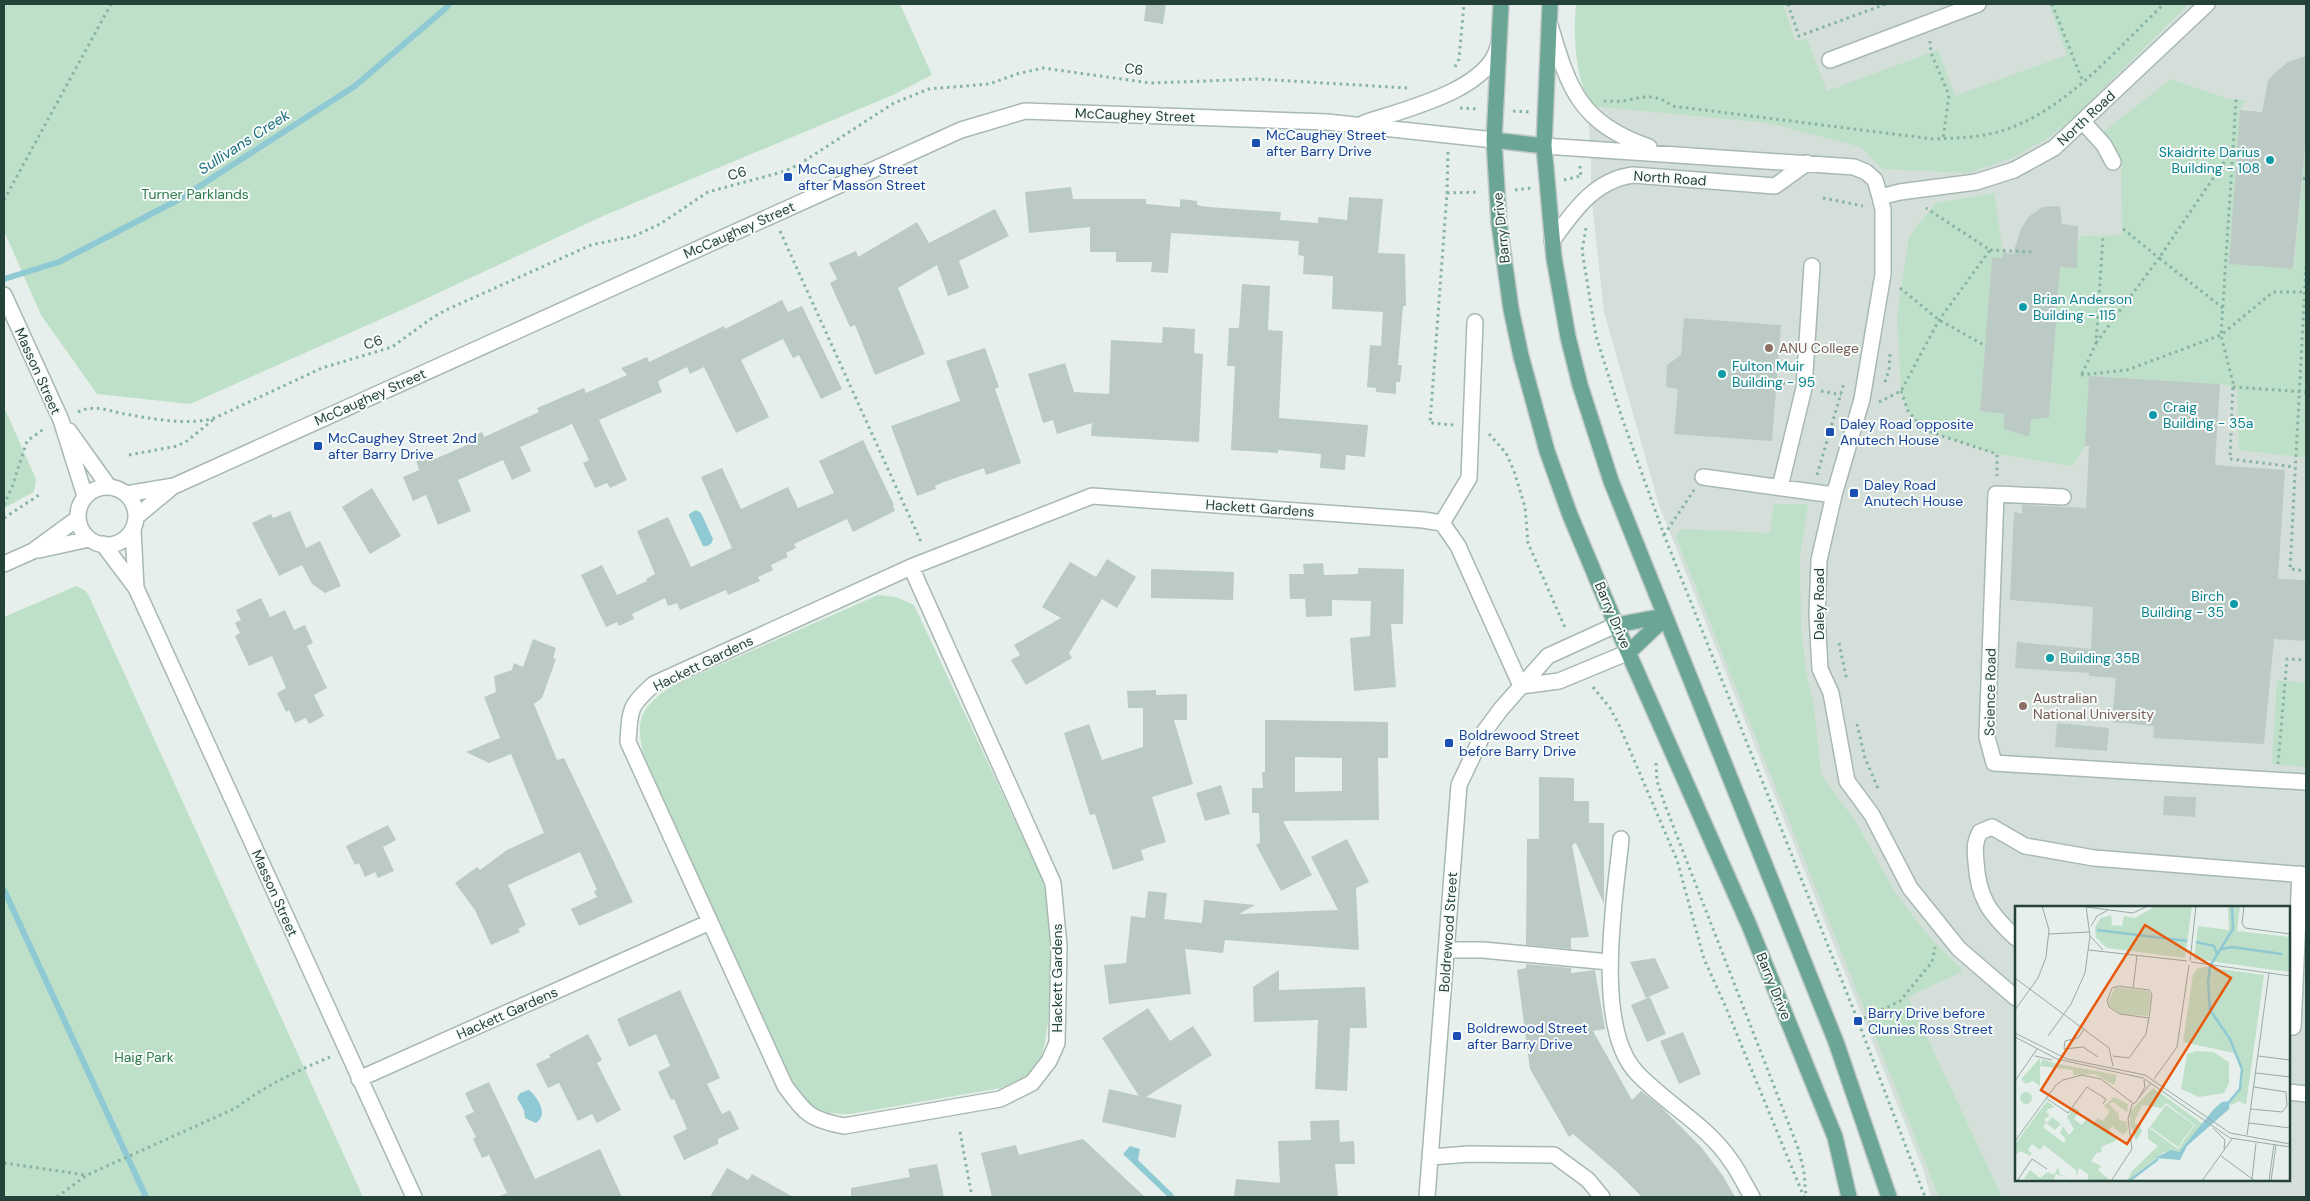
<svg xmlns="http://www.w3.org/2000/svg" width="2310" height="1201" font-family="'DM Sans',sans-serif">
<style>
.built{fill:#d4dfda;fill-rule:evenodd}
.green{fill:#bfe0c8}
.water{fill:#8ec9d4}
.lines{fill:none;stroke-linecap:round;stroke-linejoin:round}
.stream{stroke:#8ec9d4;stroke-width:6}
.building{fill:#bbcac4;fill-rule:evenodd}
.minor-casing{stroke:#a8b8b2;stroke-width:18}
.major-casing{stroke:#c2cac8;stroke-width:18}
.path{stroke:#86b3a5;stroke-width:3;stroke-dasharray:2.5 4;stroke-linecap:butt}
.minor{stroke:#fff;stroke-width:15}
.major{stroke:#6aa596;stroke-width:15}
.transit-dot{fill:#1a4fb4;stroke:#f7fbf9;stroke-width:2}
.culture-dot{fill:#0f9aa8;stroke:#f7fbf9;stroke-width:2}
.education-dot{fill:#8d6e63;stroke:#f7fbf9;stroke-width:2}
.labels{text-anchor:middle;stroke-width:4;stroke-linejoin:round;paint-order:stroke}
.street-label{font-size:14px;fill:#24423a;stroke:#f7fbf9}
.transit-label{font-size:14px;fill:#164399;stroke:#f7fbf9;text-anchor:start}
.culture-label{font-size:14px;fill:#0d838f;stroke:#f7fbf9;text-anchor:start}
.park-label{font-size:14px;fill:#2d7a4b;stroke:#f7fbf9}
.education-label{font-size:14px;fill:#785e54;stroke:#f7fbf9;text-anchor:start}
.water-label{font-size:15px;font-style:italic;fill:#1c6f80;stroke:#f7fbf9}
.inset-river{fill:none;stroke:#8ec9d4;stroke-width:2.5}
.inset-road{fill:none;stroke:#98aaa4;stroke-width:1}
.view{fill:#e8590c;fill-opacity:0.15;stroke:#e8590c;stroke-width:2.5}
.inset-edge{fill:none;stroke:#24423a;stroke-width:2.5}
</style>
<rect width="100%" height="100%" fill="#e6efeb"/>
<!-- built -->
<path class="built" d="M1594 4H2306V1197H1931L1923 1169 1659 505 1604 312 1591 194V160L1587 91ZM2016 907H2289V1180H2016Z"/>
<!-- green -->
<path class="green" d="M4 4H900L932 75 893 95 603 216 406 308 190 404 97 394 41 315 4 231Z
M1576 4H1783L1795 40 1807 39 1827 91 1938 50 1955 96 2067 55 2049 4H2188L2083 109 2051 136 2012 158 1968 173 1882 169 1861 147 1768 123 1591 106C1575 76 1573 37 1576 4Z
M2171 79 2228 99 2246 100 2240 110 2229 264 2294 269 2306 141V458L2239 450 2237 388 2220 384 2090 376 2085 446 2072 466 1997 454 1924 430 1908 411 1901 391 1897 316 1909 237 1935 203 1994 193 2003 252 2002 258H1992L1980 411 2004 414V429L2029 437 2031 419 2049 418 2060 267 2082 236 2122 235 2121 162 2097 137Z
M4 407 36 479 34 492 4 508Z
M1774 504H1808L1800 556 1801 627 1806 671 1814 706 1821 775 1856 822 1895 892 1930 938 1963 971 1908 997 2002 1197H1939L1676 537 1682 529 1770 533Z
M76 586 86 591 89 596 363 1197H4V617Z
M878 595 896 597 914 605 1041 876C1044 887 1048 899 1049 910 1051 940 1053 1037 1039 1061 1032 1075 1020 1080 1007 1087L850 1114C815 1114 812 1108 790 1083L643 753C635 718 642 706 672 686Z
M2277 680 2306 683V767L2272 764Z"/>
<!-- water -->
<path class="water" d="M696 510 701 513 713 539C712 544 708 547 703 546L689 516V514Z
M529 1090C538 1098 549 1114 536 1123L525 1118 524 1110 517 1098 520 1093Z
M1130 1146 1140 1149 1138 1160 1174 1195 1172 1197H1168L1123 1154Z"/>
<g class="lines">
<!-- stream -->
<path class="stream" d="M4 279 59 262 178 200 355 86 446 8 449 4
M4 890 146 1197"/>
</g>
<!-- building -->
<path class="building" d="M1146 4H1166L1163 24 1144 21Z
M2306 56V138L2293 269 2229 264 2240 110 2262 112 2268 81 2274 74 2288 62Z
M1071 187 1073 199H1146V204L1180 207V199L1197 201V205L1208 207 1281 212 1280 220 1318 223V217L1347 220 1349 197 1383 199 1378 253 1405 254 1406 306H1403L1398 365H1402L1400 382H1396V394L1376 392V388L1367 387 1370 345 1381 346 1383 312 1332 309 1333 276 1303 274 1304 256 1298 255 1299 241 1171 233 1168 273 1151 272 1152 262H1116V252H1090V227L1029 233 1025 192Z
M2060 206 2062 224 2078 226 2077 268 2060 267 2049 418 2031 419 2029 437 2004 429V414L1980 411 1992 257 2002 258 2003 252 2013 254 2021 229 2028 217 2043 207Z
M995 209 1009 236 959 261 969 288 948 296 937 265 898 288 925 354 875 375 855 325 850 327 830 283 837 279 829 263 856 251 858 257 917 222 929 243Z
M1242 284 1270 286 1268 330 1283 331 1279 418 1368 425 1365 457 1346 455 1345 470 1320 468 1321 454 1278 450V453L1231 450 1235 366H1227L1229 328H1239Z
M782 300 788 312 802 306 842 389 821 399 799 355 793 358 783 339 741 360 769 417 736 433 704 367 690 374 687 367 658 381 662 392 599 420 627 480 610 488 607 483 595 488 583 463 589 460 572 424 520 447 531 471 512 480 503 460 458 480 471 511 438 525 426 495 413 501 403 477 419 470 416 460 433 453 435 459 467 445 465 440 482 432 484 437 539 412 537 408 584 388 586 393 627 375 621 368 647 357 649 362 724 326 725 329Z
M1684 318 1781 325 1772 441 1674 434 1678 389 1666 387 1667 365 1681 355Z
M1163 327 1195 329 1194 353 1203 354 1199 442 1091 436 1092 423 1057 434 1053 420 1043 423 1028 374 1065 363 1074 392 1109 394 1111 340 1162 343Z
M985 348 999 387 995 389 1021 463 986 475 984 468 941 483 935 486 936 489 917 496 891 426 960 401 946 361Z
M2089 376 2220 384 2215 465 2285 470 2278 579 2306 580V641L2274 639 2264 744 2153 738 2154 726 2112 722 2116 678 2089 676V673L2015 668 2017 642 2091 649 2093 607 2010 600 2014 512 2022 514V505L2086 508 2089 446H2085Z
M863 440 894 505 893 506 895 511 853 532 847 519 794 544 796 548 786 553 788 557 771 565 773 570 758 577 760 581 728 595 726 590 680 610 677 603 668 606 665 598 632 614 634 619 619 626 617 622 606 627 581 575 602 565 617 595 647 581 646 579 655 574 637 531 668 517 691 567 732 548 701 477 722 468 741 509 788 487 798 508 834 493 819 461Z
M372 488 401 536 370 554 342 507Z
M290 511 306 548 320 541 341 586 325 593 312 584 302 565 279 576 252 523 271 514 273 518Z
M1107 559 1136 577 1117 608 1102 599 1069 653 1072 658 1026 685 1011 660 1020 655 1014 645 1061 618 1042 607 1070 562 1096 577Z
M1323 563 1324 575 1358 574V568L1404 569 1403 624H1391L1396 687 1354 691 1350 638 1370 636 1371 601 1332 600V616L1306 617 1305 599H1290L1289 574H1304L1303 564Z
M1151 569 1234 572 1233 600 1151 598Z
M261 598 270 617 285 610 294 630 305 625 313 643 307 646 327 688 314 695 324 716 309 724 306 718 295 723 289 710 286 712 277 693 286 688 272 656 249 666 235 636 240 633 235 623 241 620 236 610Z
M533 639 556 648 553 658 556 659 542 698 534 704 557 760 564 758 633 902 579 926 571 909 597 897 594 891 597 890 580 852 508 885 526 925 518 929 520 932 491 945 475 910 455 883 477 867 480 870 507 850 544 833 511 754 489 763 466 752 500 738 484 697 496 692 494 676 512 670 514 663 523 667Z
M1156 690V695L1187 694V720H1174L1193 784 1152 797 1166 842 1141 850 1144 860 1113 870 1095 814 1090 815 1064 733 1089 724 1102 760 1143 747V708H1128L1127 691Z
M1265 720 1388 722V758H1378L1379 820 1283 821 1312 875 1281 891 1256 845 1260 843 1259 813H1252V788H1263L1262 772H1265ZM1295 757 1342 758V791L1295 792Z
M2057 723 2109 728 2107 751 2055 747Z
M1539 777 1574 778V801H1589V823H1604V904L1576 843 1572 845 1589 937 1571 938V949L1526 945 1527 839H1539Z
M1221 785 1230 814 1205 821 1196 793Z
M2164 796 2196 797 2195 817 2163 815Z
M388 825 396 840 383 847 394 871 378 878 375 872 365 877 359 863 355 865 346 846Z
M1347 839 1369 882 1356 888 1359 950 1225 940 1223 953 1185 949 1191 994 1109 1004 1104 965 1126 963 1131 916 1145 918 1148 891 1167 893 1164 919 1202 923 1204 900 1255 905 1239 914 1338 910 1311 857Z
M1655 958 1669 988 1646 998 1630 962Z
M1526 964 1571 968V973L1595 970 1605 1029 1593 1031 1632 1100 1641 1091 1660 1106 1701 1147 1723 1176 1735 1197H1642L1616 1171 1573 1134 1569 1137 1530 1069 1517 970 1526 968Z
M1279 970V990L1365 987 1367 1028H1350L1347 1091 1315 1089 1318 1020 1254 1022 1253 987Z
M680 990 720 1078 707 1084 722 1114 730 1110 739 1129 718 1139V1144L684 1160 673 1136 687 1129 674 1099 671 1100 658 1072 670 1066 656 1034 629 1047 617 1019Z
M1650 997 1666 1034 1647 1042 1631 1005Z
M1148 1008 1170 1041 1193 1026 1212 1055 1146 1097 1182 1105 1175 1138 1102 1122 1109 1089 1139 1096 1102 1038Z
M1683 1032 1701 1074 1679 1084 1660 1041Z
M588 1034 602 1060 597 1063 621 1110 597 1123 592 1114 578 1121 559 1083 548 1088 536 1064 551 1057 549 1055Z
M489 1082 535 1179 600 1149 622 1197H497L507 1193 489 1155 482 1158 473 1139 476 1137 465 1116 474 1112 465 1093Z
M1339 1120 1340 1142 1354 1141 1355 1164H1335L1338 1197H1234L1236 1179 1280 1183 1278 1141 1311 1140 1310 1121Z
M1083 1139 1145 1197H992L981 1153 1016 1145 1019 1155Z
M937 1164 944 1197H851V1188L910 1177 908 1169Z
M727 1168 748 1180 752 1174 793 1197H710Z"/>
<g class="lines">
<defs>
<path id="minor" d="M1550 25C1569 90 1580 123 1649 147
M1830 60 1978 4
M2083 122 2104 145 2113 162
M1364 123C1402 110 1487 91 1498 47
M1544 146 1854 167 1866 172 1875 180 1880 197 1883 210V274L1862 399 1834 495 1819 560 1817 615 1820 669 1831 693 1847 781 1872 815 1910 888 1959 949 2016 998
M1880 197 1900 192 1976 182 2014 170 2054 148 2207 4
M1552 241C1573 212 1594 180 1633 175L1775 186 1807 163
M4 295 61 420 85 496
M69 431 109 487
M1703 477 1834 495
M1780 487 1804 388 1812 266
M78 516a29 29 0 1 1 58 0a29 29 0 1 1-58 0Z
M126 494 174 486 961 130 1025 111 1327 122 1494 140
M2063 497 1996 494 1987 737 1994 763 2306 782
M136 517 171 488
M1442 523 1469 478 1475 322
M133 529 136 588
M103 544 136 588 414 1197
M39 550 89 539
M4 564 33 551 78 518
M911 567 1053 883 1059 946 1057 1043 1049 1061 1032 1083 1000 1099 844 1126C809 1119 806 1114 785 1086L628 742C630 709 629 706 654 684L911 567 1092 496 1423 520 1442 523 1458 546 1521 686
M1521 686 1559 681 1629 652
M1621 839C1615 897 1593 1027 1637 1073 1666 1104 1707 1125 1731 1161 1739 1172 1745 1185 1752 1197
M2016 938C1990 914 1978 898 1976 862 1975 850 1974 843 1980 832L1992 827 2025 846 2094 858 2306 875
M1447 950H1483L1609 962
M2289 1027H2293L2300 874
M359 1079 710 922
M2289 1092 2306 1094
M1431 1157 1469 1154 1554 1155 1588 1180 1602 1197
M1427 1197 1459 785 1484 732 1501 709 1548 656 1616 625"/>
<path id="major" d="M1501 4 1494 140 1499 223 1511 309 1521 356 1547 451 1570 515 1616 625 1749 925 1835 1137 1849 1197
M1550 4 1544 146 1554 258 1568 337 1580 385 1611 481 1836 1042 1889 1197
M1494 140 1544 146
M1616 625 1664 616
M1629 652 1665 618"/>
</defs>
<!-- minor casing -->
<use href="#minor" class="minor-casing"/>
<!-- major casing -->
<use href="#major" class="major-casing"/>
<!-- path -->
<path class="path" d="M1788 4 1799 36 1886 4
M2052 4 2083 82
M1930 41 1931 53 1949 95 1943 139
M1455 67 1459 59 1464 4
M1604 101C1611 101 1620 102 1628 100 1645 96 1657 94 1672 106L1933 139C1954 138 1974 138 1994 133 2062 116 2115 50 2164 4
M1460 108 1479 109
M1513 111 1529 112
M2233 149 2221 335 2233 383 2230 459 2295 467
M1448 152 1447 193 1430 423 1454 425
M1580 166 1581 179
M2303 178 2306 179
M1564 180 1580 176
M1515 190 1531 188
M1447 193 1479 192
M1823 198 1863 206
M4 200 111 4
M1586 228 1582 250 1596 336 1622 418 1664 535 1858 1021 1925 1197
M780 231 922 544
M1990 250 2034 252
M2306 266 2290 569 2306 571
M1900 288 1939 320 1986 346
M2223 308 2159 258 2233 149 2236 99
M2096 343 2159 258 2122 228
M2082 374 2096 343 2103 236
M2081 375 2127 370 2221 335 2273 292H2304
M1776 382 1786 384
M1885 382 1889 370 1890 354
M2233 387 2306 392
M1821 391 1841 395
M1901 391 1908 411 1924 430 1997 454V476
M1879 402 1901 391 1939 320 1990 250 1926 208
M78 412C93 405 104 409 120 413 147 418 191 427 217 417L322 368 392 347 432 318 446 310 591 245 634 236 660 224 708 192 782 172 798 165 894 103 929 89 989 84 1017 74 1043 68 1150 83 1258 79 1407 88
M1489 434 1506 453 1514 471 1525 507 1528 543 1566 630
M129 455 177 446 187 441 214 419
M1817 475 1844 383
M4 505 12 487 27 441 45 428
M4 518 39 495
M1664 535 1694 490
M1839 643 1847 681
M1593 687 1610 708 1619 725 1677 860 1704 959 1724 1003 1804 1197
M1857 724 1865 758 1879 791
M1656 763 1657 781 1665 805 1798 1148 1804 1171 1806 1197
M2278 764 2287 659 2306 660
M1858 1021 1900 1001 1932 962 1935 947
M960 1132 972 1197
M4 1163 86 1175
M57 1197 87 1175 236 1108C264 1086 297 1071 330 1057"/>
<!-- minor -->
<use href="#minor" class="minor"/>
<!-- major -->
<use href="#major" class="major"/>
</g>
<!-- markers -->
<g class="transit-dot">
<rect x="1251" y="138" width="10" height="10" rx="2.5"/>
<rect x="783" y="172" width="10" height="10" rx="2.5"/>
<rect x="1825" y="427" width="10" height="10" rx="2.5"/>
<rect x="313" y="441" width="10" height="10" rx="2.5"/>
<rect x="1849" y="488" width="10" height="10" rx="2.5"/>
<rect x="1444" y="738" width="10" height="10" rx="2.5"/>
<rect x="1853" y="1016" width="10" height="10" rx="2.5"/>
<rect x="1452" y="1031" width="10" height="10" rx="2.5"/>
</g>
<g class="culture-dot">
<circle cx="2270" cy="160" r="5"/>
<circle cx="2023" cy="307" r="5"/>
<circle cx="1722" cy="374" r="5"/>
<circle cx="2153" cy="415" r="5"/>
<circle cx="2234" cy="604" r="5"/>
<circle cx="2050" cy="658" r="5"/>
</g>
<g class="education-dot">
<circle cx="1769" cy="348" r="5"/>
<circle cx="2023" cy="706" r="5"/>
</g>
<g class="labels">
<!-- street labels -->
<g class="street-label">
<text transform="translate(1134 69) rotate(7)" y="5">C6</text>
<text transform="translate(1135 115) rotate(2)" y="5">McCaughey Street</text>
<text transform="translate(2086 118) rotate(-43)" y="5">North Road</text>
<text transform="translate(737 173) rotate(-16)" y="5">C6</text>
<text transform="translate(1670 178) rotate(4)" y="5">North Road</text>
<text transform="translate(1501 228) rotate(-96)" y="5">Barry Drive</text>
<text transform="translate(739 230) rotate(-24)" y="5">McCaughey Street</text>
<text transform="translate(373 342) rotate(-18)" y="5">C6</text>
<text transform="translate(38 371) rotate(66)" y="5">Masson Street</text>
<text transform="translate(370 397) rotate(-24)" y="5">McCaughey Street</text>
<text transform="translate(1260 508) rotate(4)" y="5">Hackett Gardens</text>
<text transform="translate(1819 604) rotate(-90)" y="5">Daley Road</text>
<text transform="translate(1613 615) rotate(67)" y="5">Barry Drive</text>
<text transform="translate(703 663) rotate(-26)" y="5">Hackett Gardens</text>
<text transform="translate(1990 692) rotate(-89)" y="5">Science Road</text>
<text transform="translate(275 893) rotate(66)" y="5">Masson Street</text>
<text transform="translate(1448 932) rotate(-86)" y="5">Boldrewood Street</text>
<text transform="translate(1057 978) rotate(-90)" y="5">Hackett Gardens</text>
<text transform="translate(1774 986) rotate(68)" y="5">Barry Drive</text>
<text transform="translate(507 1013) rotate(-24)" y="5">Hackett Gardens</text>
</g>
<!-- transit labels -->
<g class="transit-label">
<text x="1266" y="140">McCaughey Street<tspan x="1266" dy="16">after Barry Drive</tspan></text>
<text x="798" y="174">McCaughey Street<tspan x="798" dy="16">after Masson Street</tspan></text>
<text x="1840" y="429">Daley Road opposite<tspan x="1840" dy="16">Anutech House</tspan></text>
<text x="328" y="443">McCaughey Street 2nd<tspan x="328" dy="16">after Barry Drive</tspan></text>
<text x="1864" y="490">Daley Road<tspan x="1864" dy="16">Anutech House</tspan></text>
<text x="1459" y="740">Boldrewood Street<tspan x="1459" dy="16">before Barry Drive</tspan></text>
<text x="1868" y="1018">Barry Drive before<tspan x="1868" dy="16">Clunies Ross Street</tspan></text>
<text x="1467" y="1033">Boldrewood Street<tspan x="1467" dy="16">after Barry Drive</tspan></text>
</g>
<!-- culture labels -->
<g class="culture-label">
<text x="2260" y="157" text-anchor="end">Skaidrite Darius<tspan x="2260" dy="16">Building - 108</tspan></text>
<text x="2033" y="304">Brian Anderson<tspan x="2033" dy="16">Building - 115</tspan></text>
<text x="1732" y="371">Fulton Muir<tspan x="1732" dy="16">Building - 95</tspan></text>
<text x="2163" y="412">Craig<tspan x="2163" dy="16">Building - 35a</tspan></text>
<text x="2224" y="601" text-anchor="end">Birch<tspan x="2224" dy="16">Building - 35</tspan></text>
<text x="2060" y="663">Building 35B</text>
</g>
<!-- park labels -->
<g class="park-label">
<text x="195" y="199">Turner Parklands</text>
<text x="144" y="1062">Haig Park</text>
</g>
<!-- education labels -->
<g class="education-label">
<text x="1779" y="353">ANU College</text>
<text x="2033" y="703">Australian<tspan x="2033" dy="16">National University</tspan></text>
</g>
<!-- water labels -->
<g class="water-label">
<text transform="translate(244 142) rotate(-33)" y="5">Sullivans Creek</text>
</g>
</g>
<!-- overview -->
<g transform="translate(2015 906)">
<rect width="275" height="275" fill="#e6efeb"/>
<path d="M141 0H177L170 52 92 42 81 32 80 21 86 12 96 9 97 19 107 20 109 10 120 12ZM213 0H225L222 25 275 31V66L179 53 183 20 214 24ZM191 61 249 69 231 199 224 195 217 199 214 197 225 183 228 173 227 163 219 147 168 136 178 68 183 62ZM100 81 133 85 136 88 133 110 106 108 95 101 93 96ZM181 145 198 146 214 156V177L209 187 184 191 166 183 172 148ZM25 152V180L18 175 11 178 6 173ZM27 153 39 157 102 169 99 179 79 168 58 169V164L25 160ZM138 182 188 218 164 246H149L112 275 117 265 143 240 133 233V221L163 243 180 219 151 197 147 202 127 199 119 217 124 219 127 225 121 235 115 217V205ZM5 192a6 6 0 1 1 12 0a6 6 0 1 1-12 0ZM99 191 113 198 112 206 98 196 94 198 104 208V214L112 216 113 224 108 229 97 220 94 224 102 231 100 235 86 241 87 246 82 247 76 255 86 260 83 264 96 275 75 274 72 272 74 269 64 262 61 271V264L29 239 25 244 17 238 13 244 17 247 15 250 6 245 0 249V238L32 195 40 201 33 203 31 206 35 209 29 214 32 217 37 211 46 218 40 224 31 217 28 221 49 237 51 233 45 227 48 220 54 229 59 223 52 211 59 201 65 205 59 213 67 219 72 212 79 217 83 212 88 215 95 205 89 200ZM151 199 179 219 163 241 135 221ZM43 261 45 268 53 272 41 268 38 275 9 273 15 264 25 272 33 266 39 269Z" fill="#bfe0c8"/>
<path d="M215 195 214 203 172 240 165 254 140 252 156 244 164 246 199 203 207 196Z" fill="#8ec9d4"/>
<path class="inset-river" d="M82 24 172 35M181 36 199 40 202 48M207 43 217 41 267 48M214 196 225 183 227 163 215 133 195 104 193 76 195 60 218 23 217 0M114 275 143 253"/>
<path class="inset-road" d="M229 0 227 17 230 22 275 28M71 1 118 7 133 0M76 20 82 10 93 4M34 28 75 26M75 30 88 44M74 44 172 55M175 55 181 0M176 56 275 70M0 72 94 142 98 160M118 82 122 50M0 104 23 72 31 51 34 24 27 0M69 123 63 132 50 135 49 143 68 141 83 151M0 127 52 153 130 169 215 227 275 238M33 130 56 98 70 67 75 30 71 0M0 131 42 153 128 172 215 232 275 241M20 150 37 154M98 150 114 152 131 128 134 112 137 88 134 84 103 80 97 82 92 95 94 101 105 108 134 112M243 150 275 154M241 167 275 171M139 173 162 141 174 59M0 175 22 143M31 192 53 207 72 181 91 193 88 198M123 193 130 181 129 174M236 203 267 206 272 200 271 186 239 181M234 217 275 222M198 222 210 234 209 243M232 229 254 67M0 235 41 179 48 174 67 169 86 173 119 198 136 177M206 250 240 275M237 273 241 237M2 275 17 253 32 263M96 275 117 243 113 213 117 198M187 275 217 233M254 275 259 238M256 275 261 239"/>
<path class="view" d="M130 19 216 72 112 238 26 184Z"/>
<rect width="275" height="275" class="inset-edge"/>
</g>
<!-- border -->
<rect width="2310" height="1201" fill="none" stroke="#24423a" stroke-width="10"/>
</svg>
